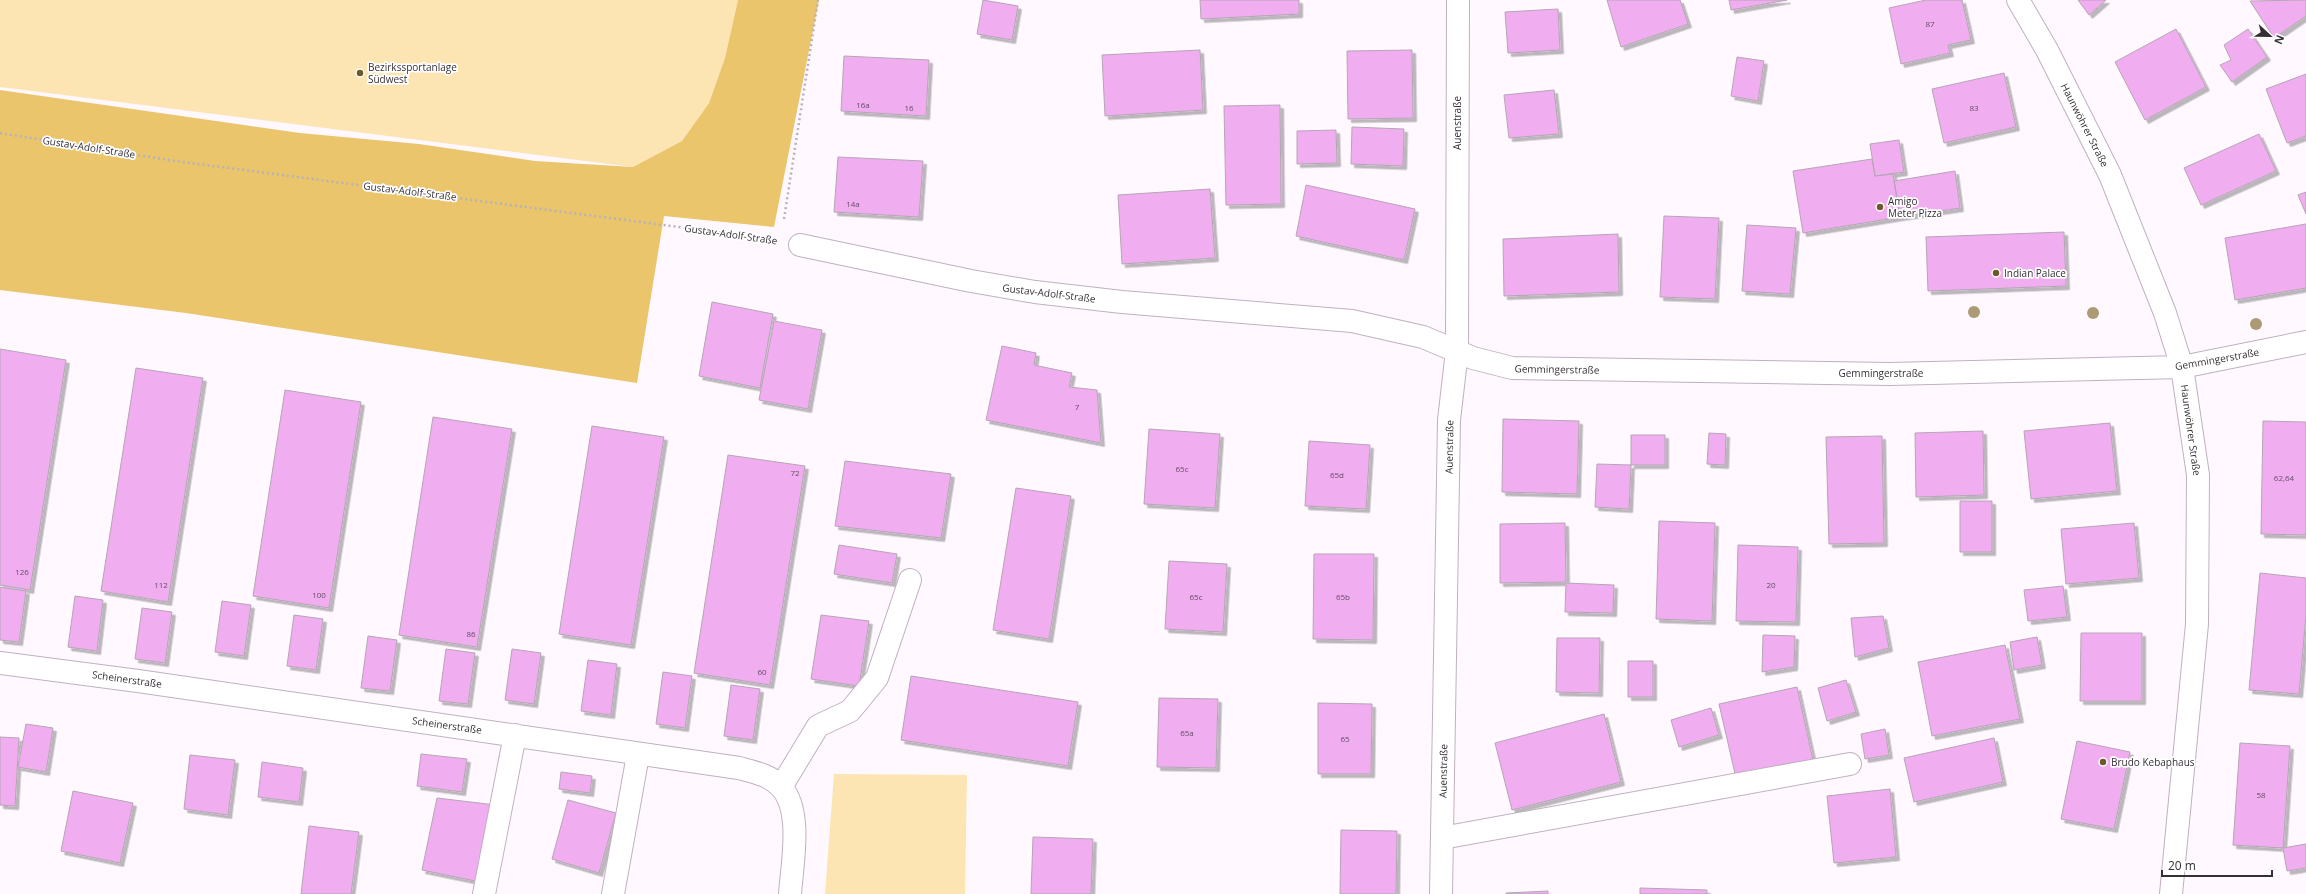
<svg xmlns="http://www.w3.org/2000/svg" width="2306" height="894" font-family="'Open Sans',sans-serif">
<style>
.green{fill:#fce5b2}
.forest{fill:#eac56c}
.building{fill:#f0adf0;stroke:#b5a5b5;filter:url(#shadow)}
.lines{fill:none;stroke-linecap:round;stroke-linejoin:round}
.minor-casing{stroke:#c0b0c0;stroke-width:24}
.path{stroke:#b8b2b8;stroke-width:2.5;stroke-dasharray:2 3;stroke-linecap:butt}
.minor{stroke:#fff;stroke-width:22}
.tree{fill:#ab9a74}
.poi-dot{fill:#6d5827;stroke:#fff;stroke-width:1.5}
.labels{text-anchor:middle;stroke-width:3.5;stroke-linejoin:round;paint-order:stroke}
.number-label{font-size:8px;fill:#644e64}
.poi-label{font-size:10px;fill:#352f35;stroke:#fff;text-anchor:start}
.street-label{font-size:10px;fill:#352f35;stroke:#fff}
</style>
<defs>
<filter id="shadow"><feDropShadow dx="3.5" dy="3.5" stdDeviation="0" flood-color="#0004"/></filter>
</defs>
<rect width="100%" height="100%" fill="#fff8ff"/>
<!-- green -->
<path class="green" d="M0 0H738L725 58 709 103 682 141 633 167 0 87Z
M834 774 967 775 965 894H825Z"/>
<!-- forest -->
<path class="forest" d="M738 0H819L774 227 664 216 637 383 186 313 0 290V90L300 133 419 144 535 161 633 167 682 141 709 103 725 58Z"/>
<!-- building -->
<path class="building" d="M983 0 1018 6 1012 40 977 34Z
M1200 0H1299V14L1201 19Z
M1607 0H1680L1688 24 1621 47Z
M1729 0H1787L1731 10Z
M1926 0H1962L1971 40 1948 45 1950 53 1901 64 1889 8Z
M2078 0H2106L2089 15Z
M2306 0V16L2274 38 2250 1Z
M1558 9 1560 50 1508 53 1505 12Z
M2176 29 2206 87 2145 120 2115 62Z
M2248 29 2267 57 2232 82 2220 65 2231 60 2224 45Z
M1200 50 1203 110 1105 116 1102 55Z
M1412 50 1413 118 1348 119 1347 51Z
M844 56 929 60 926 116 841 111Z
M1737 57 1764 61 1758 101 1731 96Z
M2004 73 2016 127 1944 143 1932 89Z
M2306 74V136L2287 143 2266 89Z
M1554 90 1559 134 1509 138 1504 95Z
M1280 105 1281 204 1226 205 1224 106Z
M1352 127 1404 129 1403 166 1351 164Z
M1336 130 1337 163 1297 164V131Z
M2259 134 2276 171 2201 205 2184 168Z
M1899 140 1904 172 1875 176 1870 144Z
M838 157 923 161 919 217 834 212Z
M1872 159 1875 176 1893 174 1900 217 1803 233 1793 171Z
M1955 171 1960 208 1900 217 1894 181Z
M1306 185 1415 209 1404 260 1296 236Z
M1210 189 1215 258 1122 264 1118 195Z
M2306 192V214L2298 195Z
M1664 216 1719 218 1715 299 1660 297Z
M2306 224V288L2235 300 2225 238Z
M1747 225 1796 228 1790 294 1742 291Z
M2064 232 2066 286 1928 291 1926 237Z
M1618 234 1619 292 1504 296 1503 239Z
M712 302 773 314 760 388 699 376Z
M774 321 822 330 808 409 759 400Z
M1002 346 1036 353 1034 365 1072 373 1069 387 1097 390 1101 443 986 420Z
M0 349 66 360 30 590 0 585Z
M136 368 203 378 168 602 101 591Z
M285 390 361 402 329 608 253 596Z
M433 417 512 429 477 647 399 635Z
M1503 419 1579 421 1577 494 1502 492Z
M2263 421 2306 422V535L2261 534Z
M2110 423 2117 491 2031 499 2024 431Z
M592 426 664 437 631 645 559 634Z
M1149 429 1220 434 1215 508 1144 504Z
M1983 431 1984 495 1916 497 1915 433Z
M1709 433 1726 434 1725 465 1707 464Z
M1631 435H1665V465H1631Z
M1882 436 1884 543 1829 544 1826 437Z
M1309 441 1370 445 1366 509 1305 506Z
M728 455 805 466 770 685 694 673Z
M845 461 951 474 941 538 835 526Z
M1597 464 1631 465 1629 509 1595 507Z
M1016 488 1071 496 1049 639 993 630Z
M1960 501H1992V552H1960Z
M1659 521 1715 523 1712 621 1656 619Z
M1565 523 1566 582 1500 583V524Z
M2134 523 2139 578 2066 584 2061 529Z
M839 545 897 554 892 583 834 574Z
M1738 545 1798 547 1796 622 1736 621Z
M1314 554H1374L1373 640 1313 639Z
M1169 561 1227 564 1223 632 1165 629Z
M2260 573 2306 578V615L2299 694 2249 690Z
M1566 583 1614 585 1613 613 1565 612Z
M2063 586 2067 617 2028 621 2024 590Z
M0 587 26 591 19 642 0 640Z
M75 596 103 600 97 651 68 647Z
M222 601 251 605 244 656 215 652Z
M142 608 172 612 165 663 135 659Z
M294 615 323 619 316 670 287 666Z
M821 615 869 621 859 686 811 679Z
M1883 616 1889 648 1855 657 1851 618Z
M2081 633H2142V701H2080Z
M1763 635 1795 636 1794 667 1762 672Z
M368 636 397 640 390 691 361 688Z
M2037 637 2042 665 2014 670 2010 642Z
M1557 638H1600L1599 693 1556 692Z
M2005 645 2020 719 1932 736 1918 662Z
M446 649 475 653 468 704 439 701Z
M512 649 541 653 534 704 505 700Z
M588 660 617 664 611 715 581 711Z
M1628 661H1653V697H1628Z
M663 672 692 676 685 728 656 724Z
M911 676 1078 702 1068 766 901 740Z
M1846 680 1856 712 1827 721 1818 688Z
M731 685 760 689 753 740 724 736Z
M1797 687 1813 760 1736 778 1719 704Z
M1159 698 1218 699 1216 768 1157 767Z
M1318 703 1372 704 1371 774H1318Z
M1711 708 1719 735 1679 747 1671 720Z
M1604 714 1621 782 1512 810 1495 743Z
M26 724 53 728 46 772 18 767Z
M1885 729 1889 755 1865 759 1861 734Z
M0 737 19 738 15 806 0 805Z
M1994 738 2003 782 1914 802 1904 758Z
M2077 741 2130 752 2114 829 2061 819Z
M2240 743 2290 746 2283 848 2233 845Z
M421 754 467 759 462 792 417 786Z
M190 755 235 760 228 815 184 809Z
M262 762 303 768 299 802 258 797Z
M561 772 592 776 590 793 559 789Z
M1890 789 1896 857 1834 863 1827 796Z
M73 791 133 803 120 863 61 851Z
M437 798 496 805 480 882 422 870Z
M568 800 616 813 599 873 552 859Z
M309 826 359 832 351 894H301Z
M1341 830 1397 831 1396 894H1340Z
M1033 837 1093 839 1091 894H1031Z
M2306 844V868L2287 871 2283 848Z
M1640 888 1707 890V894H1640Z
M1548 891V894H1506V893Z"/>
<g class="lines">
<defs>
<path id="minor" d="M2018 0 2047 50 2110 175 2165 313 2182 367 2198 475 2197 624 2171 894
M800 245 971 281 1035 292 1122 302 1352 321 1423 337 1473 358 1512 368 1890 374 2182 367 2306 342
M0 663 138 681 739 768C754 772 770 775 781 787 803 811 792 864 790 894
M781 787 818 726 850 711 877 678 910 580
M1442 838 1850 764
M484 894 515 735
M613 894 638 755
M1441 894 1449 420 1457 351 1458 0"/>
</defs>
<!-- minor casing -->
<use href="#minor" class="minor-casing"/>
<!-- path -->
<path class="path" d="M0 133 175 161 770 239
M784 219 818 0"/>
<!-- minor -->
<use href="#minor" class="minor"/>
</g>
<!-- trees -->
<g class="tree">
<circle cx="1974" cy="312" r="6"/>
<circle cx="2093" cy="313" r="6"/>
<circle cx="2256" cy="324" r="6"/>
</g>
<!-- markers -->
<g class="poi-dot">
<circle cx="360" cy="73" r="4"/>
<circle cx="1880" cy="207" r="4"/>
<circle cx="1996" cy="273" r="4"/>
<circle cx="2103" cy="762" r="4"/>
</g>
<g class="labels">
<!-- number labels -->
<g class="number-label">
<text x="1930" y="27">87</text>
<text x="863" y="108">16a</text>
<text x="909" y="111">16</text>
<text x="1974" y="111">83</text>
<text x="853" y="207">14a</text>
<text x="1077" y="410">7</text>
<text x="1182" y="472">65c</text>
<text x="795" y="476">72</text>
<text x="1337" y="478">65d</text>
<text x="2284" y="481">62,64</text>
<text x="22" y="575">126</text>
<text x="161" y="588">112</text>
<text x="1771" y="588">20</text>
<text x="319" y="598">100</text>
<text x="1196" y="600">65c</text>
<text x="1343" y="600">65b</text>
<text x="471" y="637">86</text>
<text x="762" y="675">60</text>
<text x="1187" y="736">65a</text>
<text x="1345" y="742">65</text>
<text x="2261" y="798">58</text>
</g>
<!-- poi labels -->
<g class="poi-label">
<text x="368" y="71">Bezirkssportanlage<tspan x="368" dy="12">Südwest</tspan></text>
<text x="1888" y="205">Amigo<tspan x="1888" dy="12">Meter Pizza</tspan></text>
<text x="2004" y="277">Indian Palace</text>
<text x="2111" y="766">Brudo Kebaphaus</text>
</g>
<!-- street labels -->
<g class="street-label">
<text transform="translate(1457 123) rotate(-90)" y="4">Auenstraße</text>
<text transform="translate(2085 125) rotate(63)" y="4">Haunwöhrer Straße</text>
<text transform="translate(89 147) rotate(9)" y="4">Gustav-Adolf-Straße</text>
<text transform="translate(410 191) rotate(7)" y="4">Gustav-Adolf-Straße</text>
<text transform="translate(731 234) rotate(8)" y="4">Gustav-Adolf-Straße</text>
<text transform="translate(1049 293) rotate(7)" y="4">Gustav-Adolf-Straße</text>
<text transform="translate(2217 359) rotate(-10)" y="4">Gemmingerstraße</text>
<text transform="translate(1557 369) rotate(1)" y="4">Gemmingerstraße</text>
<text x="1881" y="377">Gemmingerstraße</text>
<text transform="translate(2191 430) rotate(82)" y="4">Haunwöhrer Straße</text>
<text transform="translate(1449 447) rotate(-89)" y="4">Auenstraße</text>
<text transform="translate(127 679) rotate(8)" y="4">Scheinerstraße</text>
<text transform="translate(447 725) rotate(8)" y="4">Scheinerstraße</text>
<text transform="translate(1443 771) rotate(-89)" y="4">Auenstraße</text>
</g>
</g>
<!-- north arrow -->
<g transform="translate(2270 36) rotate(112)" stroke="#ffffff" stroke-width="3" paint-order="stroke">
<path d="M0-3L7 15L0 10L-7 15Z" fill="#352f35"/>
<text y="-6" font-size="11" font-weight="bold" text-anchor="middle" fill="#352f35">N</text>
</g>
<!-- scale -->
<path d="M2162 870v6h110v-6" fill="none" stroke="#352f35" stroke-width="2"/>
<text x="2168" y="870" font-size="12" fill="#352f35" stroke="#ffffff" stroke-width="3" paint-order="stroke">20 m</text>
</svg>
